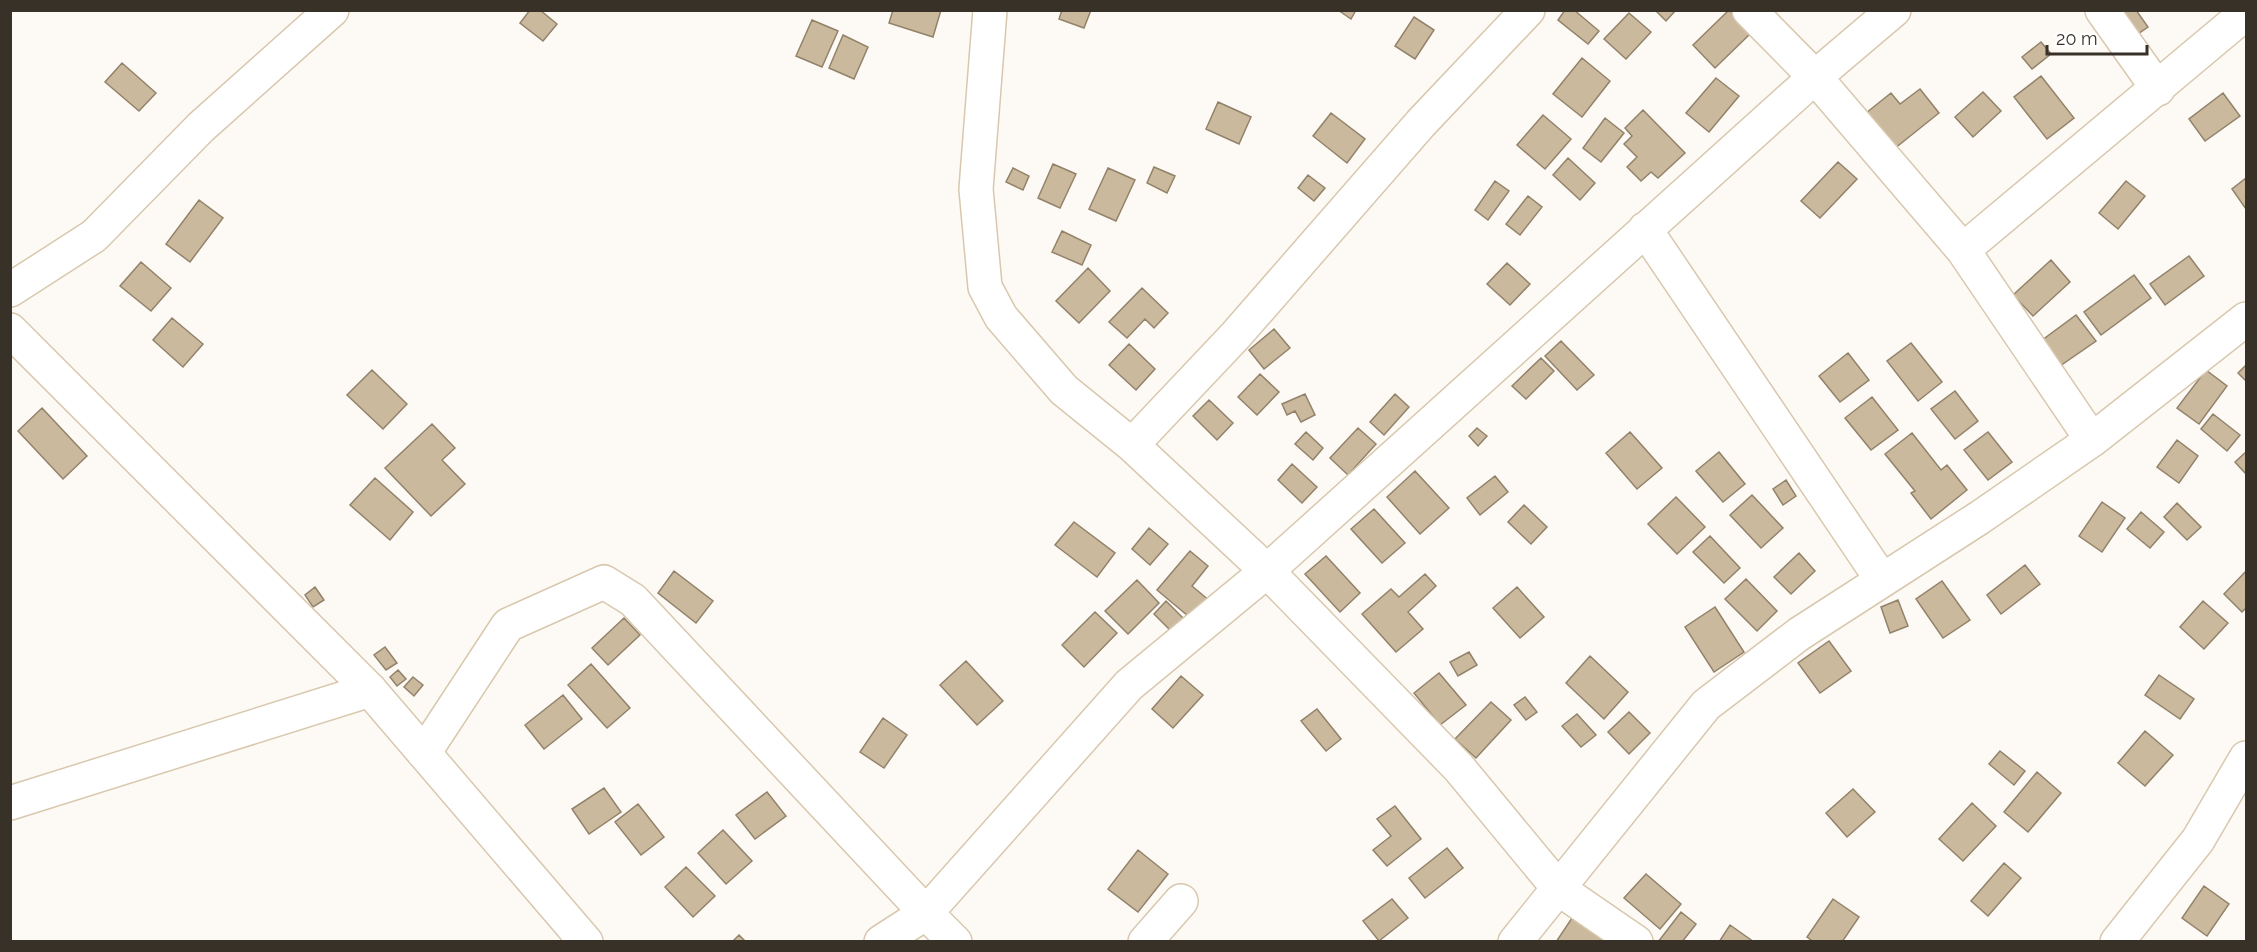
<svg xmlns="http://www.w3.org/2000/svg" width="2257" height="952" font-family="Raleway,sans-serif">
<style>
.building{fill:#cbb99e;stroke:#92826a;stroke-width:1.5}
.lines{fill:none;stroke-linecap:round;stroke-linejoin:round}
.street-casing{stroke:#d8c8ae;stroke-width:36}
.secondary-casing{stroke:#d8c8ae;stroke-width:36}
.street{stroke:#fff;stroke-width:33}
.secondary{stroke:#fff;stroke-width:33}
</style>
<rect width="100%" height="100%" fill="#fdfaf5"/>
<!-- building -->
<path class="building" d="M530 10H540L557 24 543 41 520 23Z
M893 10H941L933 37 889 23Z
M1062 10H1091L1084 28 1059 19Z
M1338 10H1356L1351 19Z
M1565 10H1574L1599 31 1588 44 1558 20Z
M1655 10H1676L1666 21Z
M1729 10 1752 32 1715 68 1693 45Z
M2136 10 2148 27 2132 38 2112 11Z
M1629 13 1651 32 1626 59 1604 39Z
M1414 17 1434 30 1415 59 1395 46Z
M812 20 838 31 822 67 796 56Z
M843 35 868 47 854 79 829 68Z
M2041 42 2051 54 2032 69 2022 57Z
M1582 58 1610 81 1582 117 1553 94Z
M122 63 156 93 139 111 105 82Z
M2041 76 2074 118 2047 139 2014 97Z
M1716 78 1739 96 1709 132 1686 113Z
M1920 89 1939 113 1894 149 1866 113 1891 93 1900 104Z
M1983 92 2001 111 1973 137 1955 117Z
M2223 93 2240 116 2205 141 2189 119Z
M1218 102 1251 117 1239 144 1206 129Z
M1643 110 1685 153 1658 178 1651 172 1641 181 1627 167 1637 157 1624 144 1632 136 1625 128Z
M1331 113 1365 139 1347 163 1313 136Z
M1543 115 1571 139 1545 169 1517 145Z
M1605 118 1624 133 1601 162 1583 148Z
M1568 158 1595 183 1580 200 1553 175Z
M1838 162 1857 179 1820 218 1801 201Z
M1053 164 1076 174 1060 208 1038 198Z
M1154 167 1175 176 1167 193 1147 183Z
M1013 168 1029 176 1023 190 1006 182Z
M1108 168 1135 180 1116 221 1089 209Z
M1308 175 1325 188 1314 201 1298 188Z
M2246 178V209L2232 189Z
M1495 181 1509 191 1488 220 1475 210Z
M2126 181 2145 196 2118 229 2099 213Z
M1528 196 1542 207 1520 235 1506 224Z
M199 200 223 218 190 262 166 244Z
M1062 231 1091 245 1082 265 1052 252Z
M2189 256 2204 276 2165 305 2150 284Z
M2051 260 2070 282 2033 316 2013 295Z
M141 262 171 288 151 311 120 286Z
M1507 263 1530 284 1510 305 1487 284Z
M1088 268 1110 291 1079 323 1056 301Z
M2134 275 2151 298 2101 335 2084 312Z
M1142 288 1168 313 1154 328 1145 319 1127 338 1109 322Z
M2076 315 2096 341 2060 366 2041 341Z
M172 318 203 344 183 367 153 340Z
M1274 329 1290 348 1264 369 1249 350Z
M1561 341 1594 375 1577 390 1545 356Z
M1911 343 1942 382 1918 401 1887 361Z
M1129 344 1155 369 1136 390 1109 365Z
M1848 353 1869 380 1840 402 1819 376Z
M1541 358 1554 371 1526 399 1512 386Z
M2246 365V381L2238 373Z
M372 370 407 404 383 429 347 395Z
M2206 370 2227 386 2199 424 2177 408Z
M1260 374 1279 392 1257 415 1238 397Z
M1955 391 1978 421 1955 439 1931 409Z
M1305 394 1315 415 1301 422 1295 411 1287 415 1282 404Z
M1395 394 1409 407 1384 435 1370 422Z
M1872 397 1898 430 1871 450 1845 418Z
M1209 400 1233 423 1217 440 1193 416Z
M42 408 87 456 63 479 18 431Z
M2213 414 2240 435 2227 451 2201 429Z
M432 424 455 448 442 460 465 484 431 516 385 468Z
M1358 428 1376 444 1348 475 1330 458Z
M1477 428 1487 436 1478 446 1469 436Z
M1306 432 1323 448 1313 460 1295 444Z
M1630 432 1662 468 1637 489 1606 453Z
M1988 432 2012 462 1988 480 1964 450Z
M1912 433 1941 470 1947 465 1967 490 1931 519 1911 493 1915 491 1885 454Z
M2177 440 2198 456 2179 483 2157 467Z
M1719 452 1745 484 1723 502 1696 471Z
M2246 452V474L2235 462Z
M1292 464 1317 487 1302 503 1278 480Z
M1415 471 1449 508 1420 534 1387 497Z
M1495 476 1508 492 1480 515 1467 498Z
M375 478 413 512 390 540 350 505Z
M1786 480 1796 496 1783 505 1773 489Z
M1752 495 1783 528 1761 548 1730 515Z
M1676 497 1705 527 1677 554 1648 524Z
M2102 502 2125 518 2102 552 2079 536Z
M2177 503 2201 527 2187 540 2164 517Z
M1524 505 1547 527 1531 544 1508 522Z
M1374 509 1405 543 1382 563 1351 529Z
M2141 512 2164 532 2150 548 2127 529Z
M1074 522 1115 553 1097 577 1055 545Z
M1149 528 1168 544 1150 565 1132 549Z
M1710 536 1740 568 1724 583 1693 552Z
M1190 551 1208 566 1192 586 1217 607 1200 626 1157 590Z
M1799 553 1815 571 1791 594 1774 577Z
M1326 556 1360 593 1340 612 1305 574Z
M2025 565 2040 584 2001 614 1987 595Z
M674 571 713 601 696 623 658 593Z
M2246 571V608L2242 612 2224 594Z
M1425 574 1436 586 1408 612 1423 629 1396 652 1362 614 1391 589 1399 597Z
M1746 579 1777 611 1757 631 1725 599Z
M1137 580 1159 603 1128 634 1105 611Z
M1942 581 1970 620 1943 638 1916 599Z
M315 587 324 600 313 607 305 595Z
M1517 587 1544 617 1520 638 1493 608Z
M1898 600 1908 626 1890 633 1881 607Z
M1166 601 1187 622 1174 634 1154 614Z
M2203 601 2228 623 2204 649 2180 627Z
M1715 607 1744 652 1714 672 1685 627Z
M1095 612 1117 633 1084 667 1062 645Z
M624 618 640 635 608 665 592 648Z
M1829 641 1851 671 1820 693 1798 663Z
M385 647 397 663 386 670 374 655Z
M1469 652 1477 665 1458 676 1450 662Z
M1590 656 1628 692 1604 719 1566 683Z
M966 661 1003 701 977 725 940 685Z
M591 664 630 708 607 728 568 685Z
M398 670 406 679 397 686 390 677Z
M1439 673 1466 705 1440 725 1414 693Z
M2159 675 2194 699 2180 719 2145 695Z
M1181 676 1203 695 1173 728 1152 709Z
M413 677 423 685 414 696 404 687Z
M563 695 582 719 544 749 525 725Z
M1525 697 1537 712 1526 720 1514 705Z
M1491 702 1511 720 1476 758 1455 739Z
M1317 709 1341 739 1326 751 1301 721Z
M1629 712 1650 733 1629 754 1608 732Z
M1577 714 1596 735 1581 747 1562 726Z
M883 718 907 735 884 768 860 752Z
M2145 731 2173 755 2145 786 2118 763Z
M2000 751 2025 771 2014 785 1989 764Z
M2037 772 2061 793 2028 832 2004 812Z
M604 788 621 812 589 834 572 809Z
M1853 789 1875 812 1847 837 1826 813Z
M767 792 786 816 755 839 736 815Z
M1972 803 1996 826 1963 861 1939 839Z
M638 804 664 837 641 855 615 822Z
M1395 806 1421 839 1387 866 1373 850 1391 836 1377 819Z
M723 830 752 861 726 884 698 853Z
M1447 848 1463 868 1425 898 1409 878Z
M1138 850 1168 874 1138 912 1108 889Z
M2004 863 2021 878 1988 916 1971 901Z
M686 867 715 896 693 917 665 887Z
M1646 874 1681 904 1660 929 1624 898Z
M2204 886 2229 904 2207 936 2182 918Z
M1392 899 1408 918 1379 941 1363 921Z
M1833 899 1859 917 1842 942H1814L1807 937Z
M1681 912 1696 924 1682 942H1658Z
M1572 918 1606 942H1556Z
M1730 925 1754 942H1719Z
M739 935 746 942H732Z"/>
<g class="lines">
<defs>
<path id="street" d="M990 10 976 189 985 287 1001 317 1064 390 1132 445 1267 571 1459 768 1559 889 1636 942
M1749 10 1815 77 1963 250 2092 440
M2102 10 2158 89
M1645 229 1882 580
M1963 250 2246 13
M10 290 94 236 201 127 332 10
M1132 445 1236 335 1421 123 1528 10
M424 753 508 625 604 582 633 600 926 913 955 942
M10 803 370 690
M881 942 926 913 1129 685 1267 571 1815 77 1894 10
M1145 942 1181 901
M1515 942 1706 705 1799 634 1979 518 2092 440 2246 319
M2117 942 2198 840 2246 758"/>
<path id="secondary" d="M10 330 370 690 586 942"/>
</defs>
<!-- street casing -->
<use href="#street" class="street-casing"/>
<!-- secondary casing -->
<use href="#secondary" class="secondary-casing"/>
<!-- street -->
<use href="#street" class="street"/>
<!-- secondary -->
<use href="#secondary" class="secondary"/>
</g>
<!-- border -->
<rect width="2257" height="952" fill="none" stroke="#383127" stroke-width="24"/>
<!-- scale -->
<path d="M2047 45v9h100v-9" fill="none" stroke="#383127" stroke-width="3"/>
<text x="2056" y="45" font-size="18" fill="#383127" stroke="#ffffff" stroke-width="4.5" paint-order="stroke">20 m</text>
</svg>
